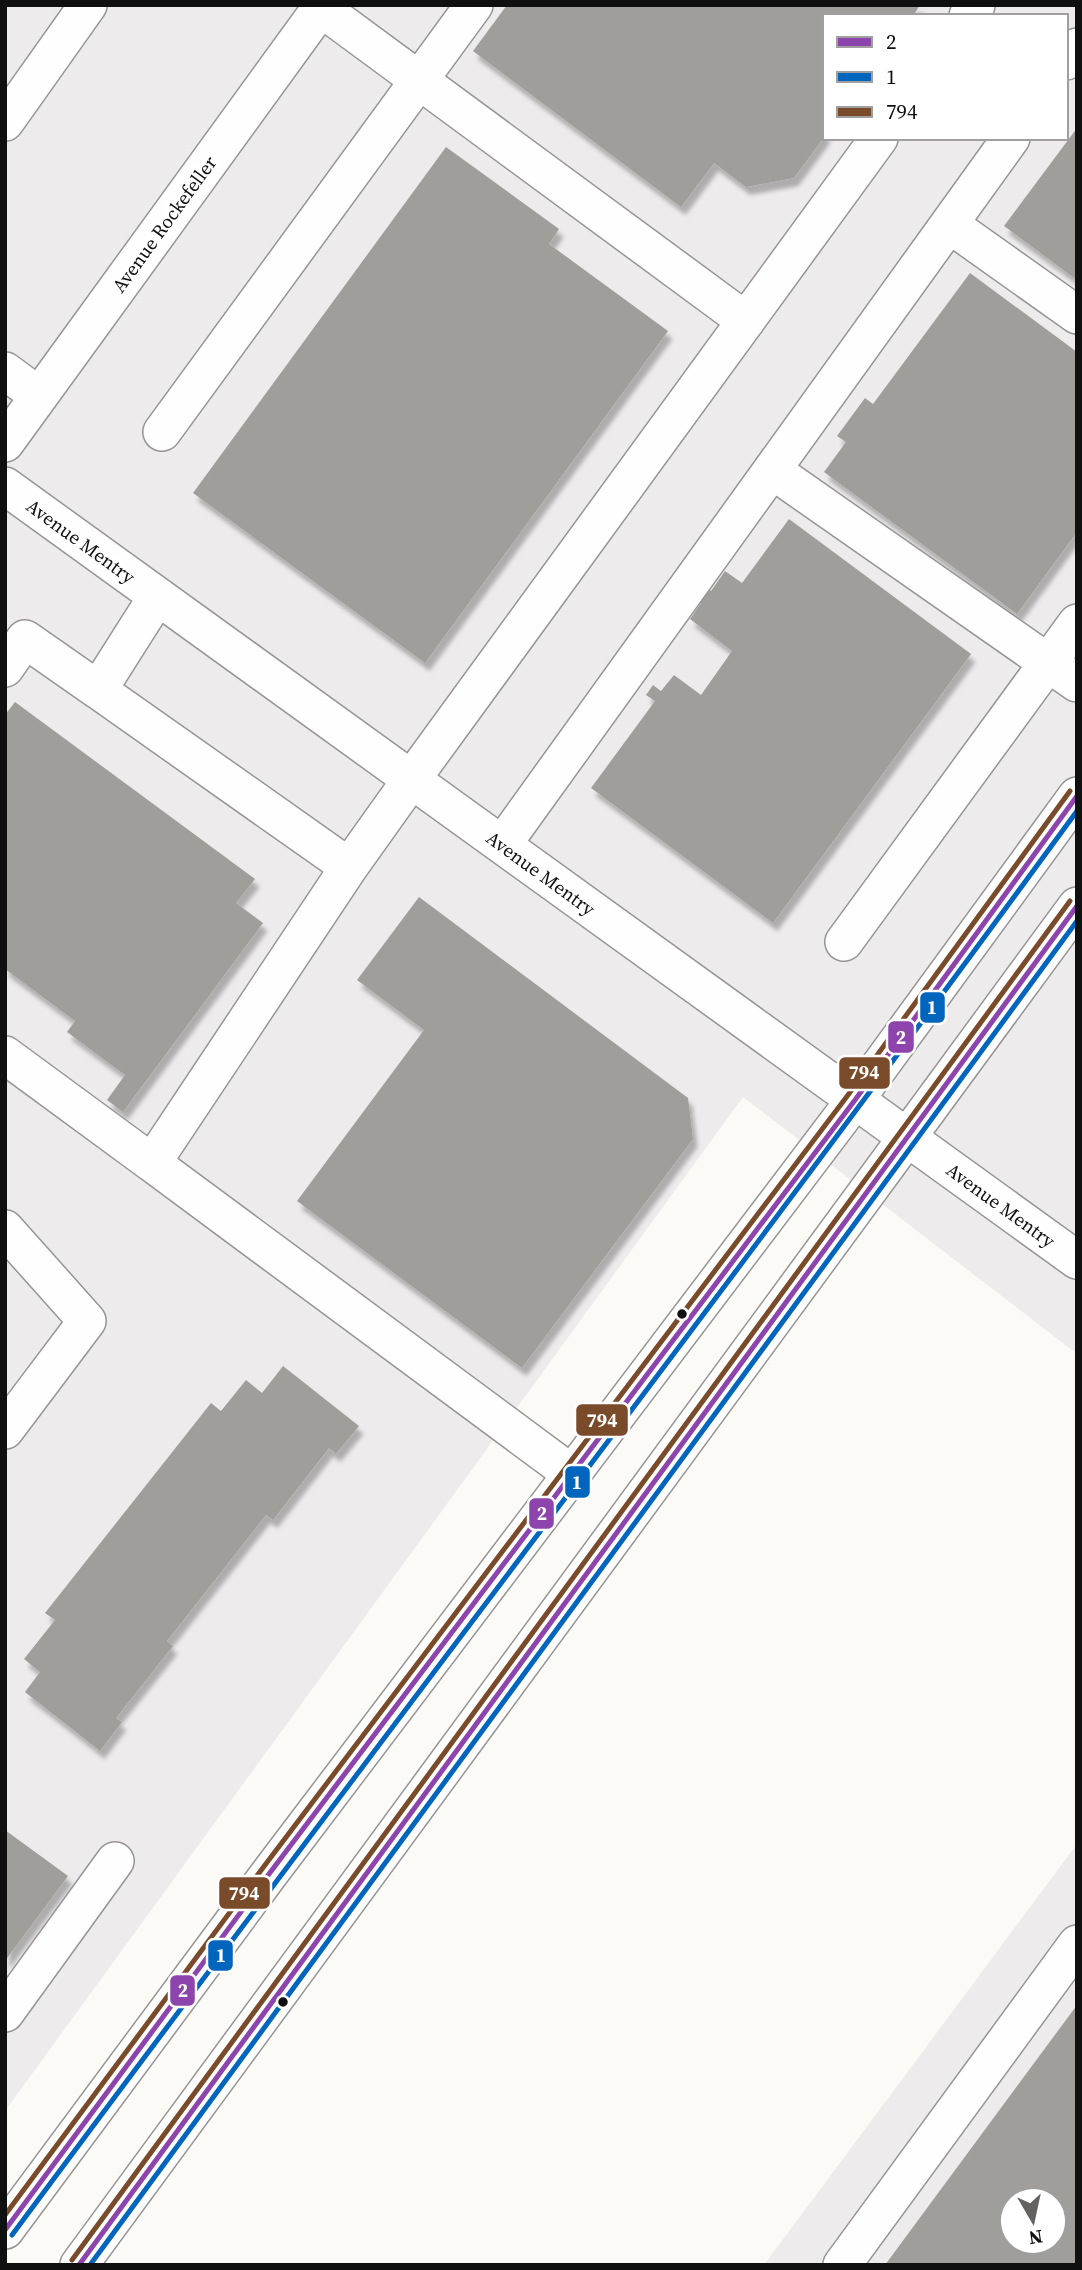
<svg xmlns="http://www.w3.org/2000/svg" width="1082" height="2270" font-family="'Source Serif 4',serif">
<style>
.industrial{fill:#eeebec;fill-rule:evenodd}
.building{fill:#a09e9b;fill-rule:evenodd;filter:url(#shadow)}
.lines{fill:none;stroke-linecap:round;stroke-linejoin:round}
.minor-casing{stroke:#969594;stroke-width:40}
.minor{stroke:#fffefe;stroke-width:37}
.bus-1-casing{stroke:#fff;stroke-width:10}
.bus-2-casing{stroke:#fff;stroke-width:10}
.bus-3-casing{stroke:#fff;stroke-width:10}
.bus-1{stroke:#8e44ad;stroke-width:5}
.bus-2{stroke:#0065bd;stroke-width:5}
.bus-3{stroke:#7a4b2a;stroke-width:5}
.bus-dot{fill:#101010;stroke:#fff;stroke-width:2.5}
.labels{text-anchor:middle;stroke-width:7;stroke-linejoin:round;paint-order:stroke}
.street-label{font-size:19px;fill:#101010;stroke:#fff}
.line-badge{stroke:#fff;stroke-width:2.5}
.badge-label{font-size:19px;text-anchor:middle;font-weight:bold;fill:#fff}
</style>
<defs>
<filter id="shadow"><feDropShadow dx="4.5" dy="8" stdDeviation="2" flood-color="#0004"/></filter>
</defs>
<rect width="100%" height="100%" fill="#fcfaf6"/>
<!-- industrial -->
<path class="industrial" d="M5 5H1077V1354L743 1097 5 2111ZM825 16H1066V138H825Z
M1077 1844V2265H764ZM1012 2200H1054V2242H1012Z"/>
<!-- building -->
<path class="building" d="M507 5H920L913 16H825V136L794 178 746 187 714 163 681 207 473 51Z
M1077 128V280L1004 226Z
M446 147 559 229 549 244 668 331 425 663 193 493Z
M970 273 1077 352V532L1017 614 824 472 846 442 837 436 865 398 873 404Z
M789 519 971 654 773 923 591 788 655 701 646 695 653 685 661 691 674 675 701 695 732 651 690 619 701 603 696 600 705 587 711 591 725 571 742 583Z
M15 702 255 879 236 903 263 923 123 1112 107 1100 125 1075 67 1032 75 1021 5 969V715Z
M419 897 688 1098 693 1139 522 1368 297 1201 424 1030 357 980Z
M283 1366 359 1426 336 1454 329 1448 273 1520 266 1515 167 1641 173 1646 116 1718 122 1722 100 1751 25 1692 40 1672 24 1659 55 1620 45 1613 211 1403 221 1411 246 1380 262 1393Z
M5 1830 68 1876 5 1961Z
M1077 2005V2265H885ZM1012 2200H1054V2242H1012Z"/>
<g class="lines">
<defs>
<path id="minor" d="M321 8 746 321
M968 16 976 5
M1066 61 1077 47
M5 122 88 5
M949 224 1077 315
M5 371 39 396
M162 432 474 5
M5 443 323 5
M772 470 1077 683
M5 486 1077 1260
M157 597 98 690 349 867
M5 668 25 639 98 690
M502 845 1011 138
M844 942 1077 623
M5 1055 152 1163
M5 1229 87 1321 5 1430
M572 1474 152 1163 349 867 411 780 879 138
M5 2013 115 1861
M5 2230 272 1870 855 1100 1077 796
M79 2265 1077 906
M842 2265 1077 1944"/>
</defs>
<!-- minor casing -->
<use href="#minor" class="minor-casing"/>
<!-- minor -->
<use href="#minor" class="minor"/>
<defs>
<path id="bus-1" d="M5 2230 272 1870 855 1100 1077 796
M79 2265 1077 906"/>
<path id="bus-2" d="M12 2235C365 1759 727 1290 1077 811
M90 2265 1077 921"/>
<path id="bus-3" d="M5 2215 265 1865 848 1095 1070 791
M72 2260 1070 901"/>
</defs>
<!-- bus-1 casing -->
<use href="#bus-1" class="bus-1-casing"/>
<!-- bus-2 casing -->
<use href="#bus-2" class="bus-2-casing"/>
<!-- bus-3 casing -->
<use href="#bus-3" class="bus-3-casing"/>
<!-- bus-1 -->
<use href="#bus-1" class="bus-1"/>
<!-- bus-2 -->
<use href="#bus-2" class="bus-2"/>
<!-- bus-3 -->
<use href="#bus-3" class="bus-3"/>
</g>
<!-- markers -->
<g class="bus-dot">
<circle cx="682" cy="1314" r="6"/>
<circle cx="283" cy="2002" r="6"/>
</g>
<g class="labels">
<!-- street labels -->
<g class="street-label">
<text transform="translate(164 224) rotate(-54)" y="7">Avenue Rockefeller</text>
<text transform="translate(81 541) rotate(36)" y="7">Avenue Mentry</text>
<text transform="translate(541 873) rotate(36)" y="7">Avenue Mentry</text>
<text transform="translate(1001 1205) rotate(36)" y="7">Avenue Mentry</text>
</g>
</g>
<g class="line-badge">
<rect x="919" y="991" width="27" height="33" rx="7" fill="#0065bd"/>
<rect x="887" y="1020" width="28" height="34" rx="7" fill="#8e44ad"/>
<rect x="838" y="1056" width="53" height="34" rx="7" fill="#7a4b2a"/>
<rect x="575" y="1403" width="54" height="34" rx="7" fill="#7a4b2a"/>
<rect x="564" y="1465" width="27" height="34" rx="7" fill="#0065bd"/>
<rect x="528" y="1497" width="27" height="33" rx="7" fill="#8e44ad"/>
<rect x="218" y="1876" width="53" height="34" rx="7" fill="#7a4b2a"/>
<rect x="207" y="1939" width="27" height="33" rx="7" fill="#0065bd"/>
<rect x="169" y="1974" width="27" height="33" rx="7" fill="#8e44ad"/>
</g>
<g class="badge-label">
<text x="932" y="1014">1</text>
<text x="901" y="1044">2</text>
<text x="864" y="1079">794</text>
<text x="602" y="1427">794</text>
<text x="577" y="1489">1</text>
<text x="542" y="1520">2</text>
<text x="244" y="1900">794</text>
<text x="221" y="1962">1</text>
<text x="183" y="1997">2</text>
</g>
<!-- border -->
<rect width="1082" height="2270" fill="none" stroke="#101010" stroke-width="14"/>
<!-- legend -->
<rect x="823" y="14" width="245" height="126" fill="#ffffff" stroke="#9f9f9f" stroke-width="2"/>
<rect x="837" y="37" width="35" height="10" fill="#8e44ad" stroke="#9f9f9f" stroke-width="2"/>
<text x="886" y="49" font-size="21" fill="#101010">2</text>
<rect x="837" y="72" width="35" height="10" fill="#0065bd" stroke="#9f9f9f" stroke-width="2"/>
<text x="886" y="84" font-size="21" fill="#101010">1</text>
<rect x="837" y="107" width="35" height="10" fill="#7a4b2a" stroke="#9f9f9f" stroke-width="2"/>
<text x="886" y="119" font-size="21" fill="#101010">794</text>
<!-- north arrow -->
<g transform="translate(1033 2221) rotate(171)"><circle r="33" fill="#ffffff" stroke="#9f9f9f" stroke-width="2"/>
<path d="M0-5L12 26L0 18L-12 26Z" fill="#636260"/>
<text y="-10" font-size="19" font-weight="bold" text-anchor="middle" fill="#101010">N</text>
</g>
</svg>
